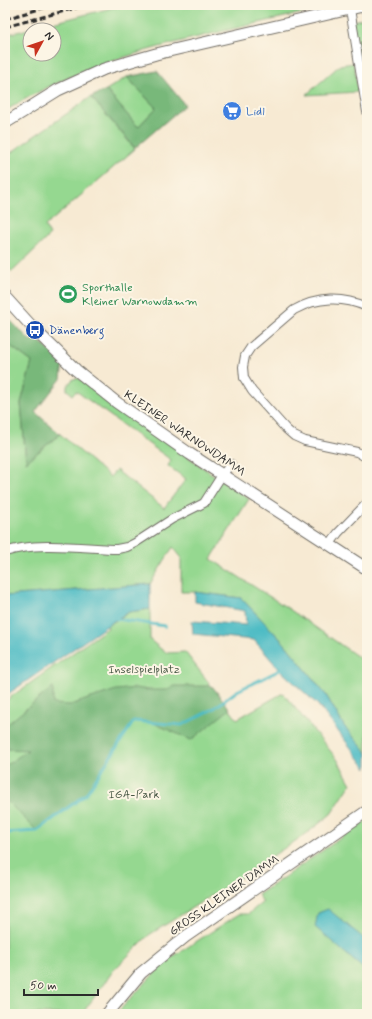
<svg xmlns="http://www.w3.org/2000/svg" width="372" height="1019" font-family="Mynerve,sans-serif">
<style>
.green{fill:#95d890;stroke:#60825e;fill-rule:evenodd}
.forest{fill:#78b87a;stroke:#527252}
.water{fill:#4dbcc5;stroke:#3c7478}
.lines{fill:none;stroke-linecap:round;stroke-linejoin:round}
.stream{stroke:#4dbcc5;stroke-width:3}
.street-casing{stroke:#726e66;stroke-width:10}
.secondary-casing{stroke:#726e66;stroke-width:13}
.street{stroke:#fff;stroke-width:8}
.secondary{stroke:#fff;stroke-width:11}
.rail{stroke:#2b2b2b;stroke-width:3;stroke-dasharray:6 3;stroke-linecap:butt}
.labels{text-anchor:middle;stroke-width:4;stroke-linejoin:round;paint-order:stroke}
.shop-label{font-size:12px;fill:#366cbe;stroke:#fcf5e5;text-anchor:start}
.leisure-label{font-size:12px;fill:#27864d;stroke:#fcf5e5;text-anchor:start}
.transit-label{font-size:12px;fill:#164399;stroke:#fcf5e5;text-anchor:start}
.street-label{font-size:12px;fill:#2b2b2b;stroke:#fcf5e5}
.park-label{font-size:12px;fill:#465644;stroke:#fcf5e5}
</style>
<rect width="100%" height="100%" fill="#fcf5e5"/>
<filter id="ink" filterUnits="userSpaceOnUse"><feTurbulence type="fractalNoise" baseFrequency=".025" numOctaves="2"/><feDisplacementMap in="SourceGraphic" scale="8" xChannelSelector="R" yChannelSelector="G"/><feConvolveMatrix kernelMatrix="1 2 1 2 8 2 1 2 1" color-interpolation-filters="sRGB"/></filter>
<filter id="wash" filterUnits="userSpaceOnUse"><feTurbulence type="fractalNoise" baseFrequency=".012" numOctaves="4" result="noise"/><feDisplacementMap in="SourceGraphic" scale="16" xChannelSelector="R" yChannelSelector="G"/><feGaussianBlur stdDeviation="0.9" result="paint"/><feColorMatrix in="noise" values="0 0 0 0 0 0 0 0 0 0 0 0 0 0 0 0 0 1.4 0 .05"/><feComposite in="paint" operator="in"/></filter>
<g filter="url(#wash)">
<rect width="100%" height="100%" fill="#f7ead3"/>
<!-- green -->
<path class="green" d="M123 5H337C296 14 256 24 215 33 139 51 72 69 5 111V35ZM30 30H54V54H30Z
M367 18V111L352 21Z
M354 63 358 92 306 95 340 65Z
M127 77 156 108 138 127 106 90Z
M91 97 135 149 45 226 50 235 12 272 5 263V157L33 137Z
M5 342 32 362 21 403 26 462 60 434 110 477 116 470 164 508 186 479 168 466 171 460 76 391 73 395 67 390V386L73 379 78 378 205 469 249 499 211 559 289 609 367 663V753L344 726 326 695 285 644 241 598 195 592H181V557L173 547 150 584 5 596Z
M150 609V640L166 653 185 652 237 719 283 693 337 759 351 784 331 814 306 834 230 884 149 935 113 971 82 1014H5V701L108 628 107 626 129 612Z
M367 820V1014H116L166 961 239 914H248L263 902 258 895Z"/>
<!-- forest -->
<path class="forest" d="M157 71 185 105 135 148 91 97 106 90 138 127 156 108 127 77Z
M5 315 31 341 35 337 63 363 61 379 35 412 60 434 26 462 21 403 32 362 5 342Z
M174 686H212L230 709 191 740 151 722 134 721 86 794 37 831 5 799V766L28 750 5 749V726L53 687V704L70 705 116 690 136 688 148 690H165Z"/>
<!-- water -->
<path class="water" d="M150 584V609L129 612 117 619 5 696V596Z
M195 592 241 598 285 644 326 695 344 726 367 753V769L318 705 280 670 254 640 193 634 192 621 246 625 245 611 195 602Z
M328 909 367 941V972L315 927 318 913Z"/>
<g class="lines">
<!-- stream -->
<path class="stream" d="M117 619 165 626
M5 833 37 831 86 794 134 721 182 725 213 709 237 691 282 669"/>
</g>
</g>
<g filter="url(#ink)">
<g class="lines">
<defs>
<path id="street" d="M350 9 367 112
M367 307C343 296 317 297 294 310L251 347 245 356 243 367 244 378 252 391 286 429 294 436 305 441 357 452 367 458
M329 545 338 533 367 503
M5 552C36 541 84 548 117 549L127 547 135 543 172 519 204 503 222 475 231 464"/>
<path id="secondary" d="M5 123 58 90 104 69 156 54 367 5
M5 297 35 330 76 370 116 402 190 454 367 569
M107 1014 141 973 185 937 367 811"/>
</defs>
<!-- street casing -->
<use href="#street" class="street-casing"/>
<!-- secondary casing -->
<use href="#secondary" class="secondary-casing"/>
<!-- street -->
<use href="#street" class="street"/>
<!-- secondary -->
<use href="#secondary" class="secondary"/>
<!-- rail -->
<path class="rail" d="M5 19 53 5
M5 27 87 5"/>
</g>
</g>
<!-- icons -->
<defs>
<symbol id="supermarket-disc" viewBox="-11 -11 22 22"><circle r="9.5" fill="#3f7fe0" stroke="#fcf5e5"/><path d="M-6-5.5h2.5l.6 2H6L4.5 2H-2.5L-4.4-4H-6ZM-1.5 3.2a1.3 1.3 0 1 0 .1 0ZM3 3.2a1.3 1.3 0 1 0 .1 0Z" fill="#fff"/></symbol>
<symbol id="stadium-disc" viewBox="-11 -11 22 22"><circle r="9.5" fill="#2e9e5b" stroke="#fcf5e5"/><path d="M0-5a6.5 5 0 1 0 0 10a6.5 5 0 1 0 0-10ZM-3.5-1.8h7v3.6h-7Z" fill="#fff"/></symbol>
<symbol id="bus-disc" viewBox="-11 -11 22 22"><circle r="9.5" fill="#1a4fb4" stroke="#fcf5e5"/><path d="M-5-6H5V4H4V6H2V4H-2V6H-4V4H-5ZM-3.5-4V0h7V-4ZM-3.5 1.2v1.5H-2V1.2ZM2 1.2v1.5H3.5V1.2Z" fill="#fff"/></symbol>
</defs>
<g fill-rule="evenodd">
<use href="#supermarket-disc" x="221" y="100" width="22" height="22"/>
<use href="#stadium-disc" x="57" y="283" width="22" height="22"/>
<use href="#bus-disc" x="24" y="319" width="22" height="22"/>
</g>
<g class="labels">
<!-- shop labels -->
<g class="shop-label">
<text x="246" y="115">Lidl</text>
</g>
<!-- leisure labels -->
<g class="leisure-label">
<text x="82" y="291">Sporthalle<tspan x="82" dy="14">Kleiner Warnowdamm</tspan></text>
</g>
<!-- transit labels -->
<g class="transit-label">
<text x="49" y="334">Dänenberg</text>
</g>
<!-- street labels -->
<g class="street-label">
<text transform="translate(185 433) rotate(34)" y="4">KLEINER WARNOWDAMM</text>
<text transform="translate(224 895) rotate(-35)" y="4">GROSS KLEINER DAMM</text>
</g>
<!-- park labels -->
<g class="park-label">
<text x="144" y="673">Inselspielplatz</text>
<text x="134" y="798">IGA-Park</text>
</g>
</g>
<!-- margin -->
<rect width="372" height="1019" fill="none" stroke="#fcf5e5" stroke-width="20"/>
<!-- north arrow -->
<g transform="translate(42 42) rotate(50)"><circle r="19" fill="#fcf5e5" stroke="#a8a49b"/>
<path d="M0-3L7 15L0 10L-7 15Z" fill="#c8321e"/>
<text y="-6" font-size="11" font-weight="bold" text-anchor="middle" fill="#2b2b2b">N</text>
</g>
<!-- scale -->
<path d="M24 989v6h74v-6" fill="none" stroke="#2b2b2b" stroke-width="2"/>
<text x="30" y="989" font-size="12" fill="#2b2b2b" stroke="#fcf5e5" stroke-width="3" paint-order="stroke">50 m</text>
</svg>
